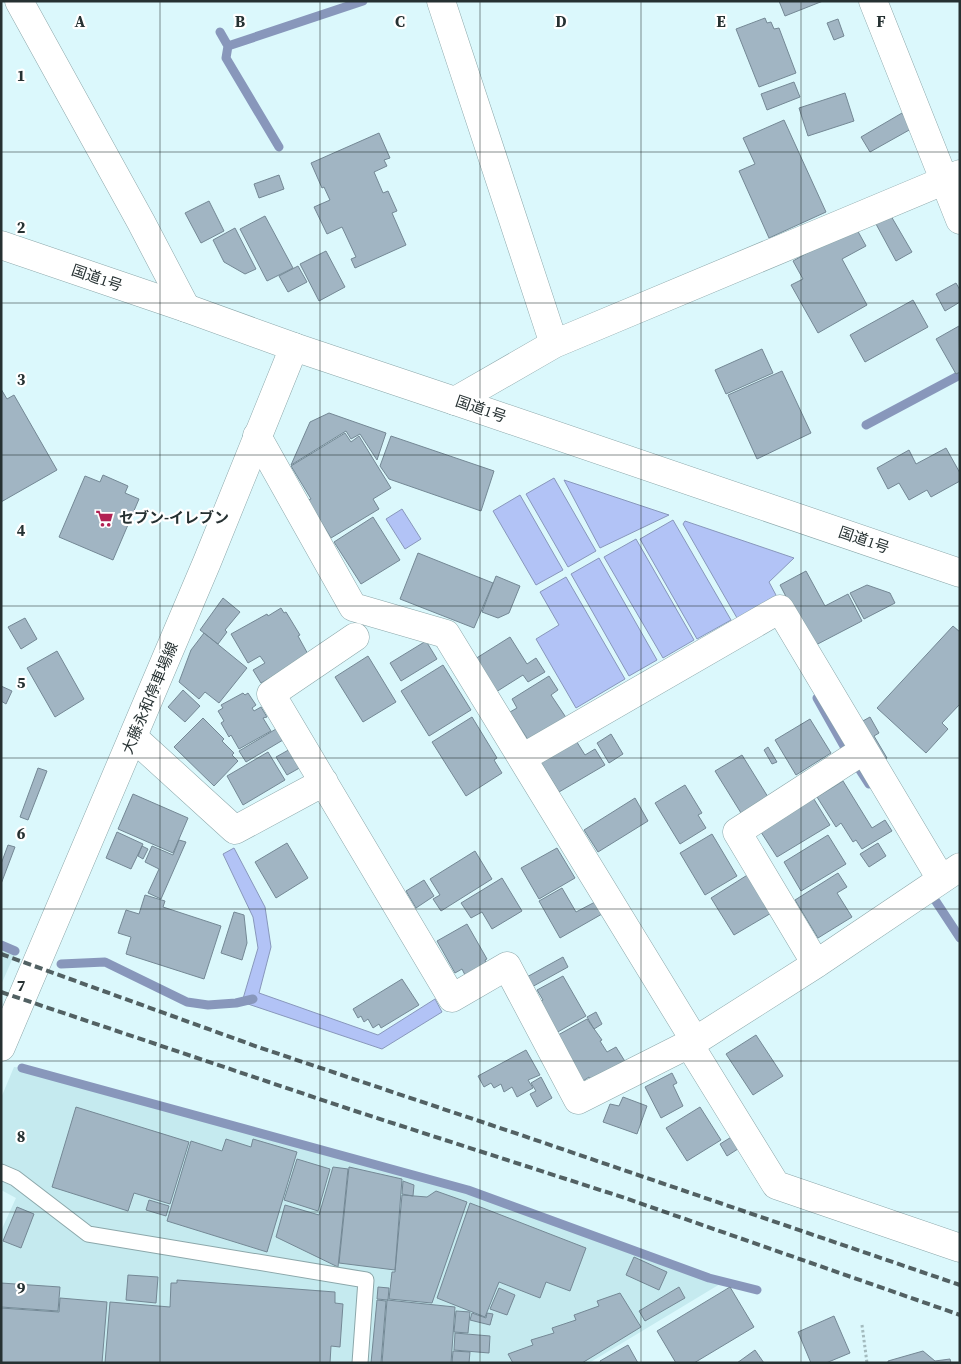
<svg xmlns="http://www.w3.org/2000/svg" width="961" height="1364" font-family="'Source Serif 4','Noto Sans JP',serif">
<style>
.built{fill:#c5eaef}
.water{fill:#b2c3f6;stroke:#8897bb}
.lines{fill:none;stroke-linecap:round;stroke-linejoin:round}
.stream{stroke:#8897bb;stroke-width:9}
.building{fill:#a1b5c3;stroke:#748895}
.lane-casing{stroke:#8ca7aa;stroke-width:17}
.street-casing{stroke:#8ca7aa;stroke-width:29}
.secondary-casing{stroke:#8ca7aa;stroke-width:29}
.highway-casing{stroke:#8ca7aa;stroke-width:29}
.path{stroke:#a3bbbe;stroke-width:3;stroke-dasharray:2.5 2.5;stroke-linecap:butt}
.lane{stroke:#fff;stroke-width:15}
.street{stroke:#fff;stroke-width:28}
.secondary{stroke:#fff;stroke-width:28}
.highway{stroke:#fff;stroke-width:28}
.rail{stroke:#526163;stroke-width:4;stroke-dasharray:8 4;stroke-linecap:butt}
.grid{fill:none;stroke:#263132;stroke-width:1;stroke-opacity:0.55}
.labels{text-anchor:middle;stroke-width:4.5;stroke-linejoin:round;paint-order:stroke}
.street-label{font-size:15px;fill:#263132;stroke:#fff}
.poi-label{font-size:15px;font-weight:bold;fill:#263132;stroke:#fff;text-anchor:start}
.grid-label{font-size:16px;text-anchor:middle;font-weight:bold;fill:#263132;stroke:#fff;stroke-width:4.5;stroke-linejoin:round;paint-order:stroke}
</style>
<rect width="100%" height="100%" fill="#dbf8fc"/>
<!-- built -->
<path class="built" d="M1 948 15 953 1 985Z
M14 1067 22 1068 468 1190 709 1278 725 1281 589 1363H1V1231L16 1198 1 1190V1098Z"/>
<!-- water -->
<path class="water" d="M554 478 596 551 568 567 526 494Z
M564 480 669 515 600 548Z
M520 495 563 570 536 585 493 511Z
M402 509 421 539 405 549 386 519Z
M673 520 731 620 697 639 640 539Z
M685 521 794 558 769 582 777 597 737 618 683 524Z
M636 539 694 640 663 658 604 557Z
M599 558 657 660 629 676 571 574Z
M566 577 625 679 576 708 536 639 559 625 540 592Z
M234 848 265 907 271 947 259 993 378 1035 435 999 442 1012 382 1049 242 1002 258 948 253 917 223 854Z"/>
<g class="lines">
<!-- stream -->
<path class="stream" d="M220 32 228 46 363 1
M228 46 226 58 279 147
M866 425 960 375
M817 698 844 746
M858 767 869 784
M933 897 960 938
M1 945 15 951
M61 964 105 962 187 1002 208 1005 236 1003 253 999
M22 1068 468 1190 709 1278 757 1290"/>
</g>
<!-- building -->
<path class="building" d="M779 1H823L785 16Z
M765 18 767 23 771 22 774 29 779 28 796 73 759 87 736 29Z
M838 19 844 36 834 40 827 23Z
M794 82 800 97 767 110 761 94Z
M845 93 854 121 808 136 799 108Z
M902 113 911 129 870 152 861 137Z
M784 120 826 212 769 238 739 171 755 164 743 138Z
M379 133 390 158 384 160 387 166 374 172 383 193 388 191 397 211 392 213 406 245 355 268 351 259 356 257 342 227 327 234 314 207 330 200 324 187 322 188 311 163Z
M279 175 284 189 259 198 254 184Z
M209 201 224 231 201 243 185 213Z
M265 216 293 268 267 281 240 229Z
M891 216 912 252 896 261 876 224Z
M855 226 866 246 842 259 867 305 818 333 791 285 803 279 793 261Z
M235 228 256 269 245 274 224 262 213 240Z
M326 251 345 287 319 301 300 264Z
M298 266 307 282 288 292 279 276Z
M956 283 960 290V302L945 311 936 294Z
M913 300 928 327 865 362 850 335Z
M959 326 960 372 956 374 936 339Z
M762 349 773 373 726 394 715 370Z
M782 371 811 433 757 459 728 395Z
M1 389 7 399 14 395 57 470 1 502Z
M329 413 386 433 377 460 360 434 351 439 346 431 291 465 310 422Z
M345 433 351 442 359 436 391 488 373 499 379 509 331 538 308 500 311 499 291 466Z
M391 436 494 471 481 511 389 479 380 466Z
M946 448 960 473V481L931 497 927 490 909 500 899 483 888 489 877 468 909 450 916 464Z
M103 475 128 486 125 493 139 499 113 560 59 537 85 476 100 482Z
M373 517 400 560 361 584 334 542Z
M418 553 493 583 474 628 400 599Z
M806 571 825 606 848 594 862 621 812 647 780 585Z
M496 576 520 586 509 613 498 618 482 612Z
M867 585 890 593 895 603 864 619 850 593Z
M223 598 240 612 225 630 227 632 218 644 200 630Z
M281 608 284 613 286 612 300 635 298 636 309 656 261 683 253 670 265 663 260 656 248 663 231 634 267 614 268 616Z
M25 618 37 639 21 649 8 627Z
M953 626 960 632V704L942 723 948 729 926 753 877 708Z
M204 633 247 668 219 703 205 692 199 699 179 682 191 650Z
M510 637 527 664 536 658 545 672 528 682 523 675 496 692 475 659Z
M426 641 437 659 401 681 390 663Z
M57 651 84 699 55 717 27 668Z
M368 656 396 702 363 722 335 677Z
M443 665 471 710 429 736 401 691Z
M549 676 558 690 551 695 567 719 530 743 510 712 517 708 512 699Z
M1 686 12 691 6 704 1 701Z
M183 690 200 706 185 722 168 707Z
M243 693 245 695 248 693 256 705 252 708 254 711 261 707 267 717 263 718 271 731 239 749 231 735 229 737 221 723 224 721 218 711 223 708 221 705Z
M472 717 497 758 494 760 502 773 466 796 432 742Z
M870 717 879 733 874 736 887 758 882 761 861 722Z
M203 718 224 739 222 741 234 753 232 755 238 761 214 786 174 747Z
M810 719 831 753 796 775 775 740Z
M276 729 283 740 246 762 239 751Z
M611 734 623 754 609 763 597 743Z
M575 739 585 755 595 749 605 765 559 792 540 761Z
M768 747 777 762 772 764 764 750Z
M292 748 303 766 287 775 276 757Z
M268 752 285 780 243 805 227 776Z
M742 755 768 797 741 813 715 771Z
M38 768 47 771 28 820 20 817Z
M843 781 872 828 885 820 892 831 862 849 856 840 853 842 841 823 836 827 817 797Z
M685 785 702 813 698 815 706 828 680 844 655 803Z
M133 794 188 818 173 853 118 829Z
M812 796 830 825 777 857 759 829Z
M635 798 648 821 598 852 584 830Z
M117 832 143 844 131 869 106 858Z
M712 834 737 876 705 895 680 853Z
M828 835 846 864 801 891 784 862Z
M179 840 186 842 161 899 148 893 159 869 145 862 152 846 173 855Z
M287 843 308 878 276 898 255 862Z
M878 843 886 856 869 867 860 854Z
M8 845 15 847 1 884V864Z
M142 846 148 849 143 859 138 856Z
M557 848 575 878 539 899 521 868Z
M475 851 492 879 441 911 433 899 440 895 430 879Z
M838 873 847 887 837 893 852 917 818 938 795 900Z
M749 874 773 912 734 935 711 898Z
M502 878 522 911 492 929 482 912 471 918 461 903Z
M424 880 434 896 416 908 406 891Z
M562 888 576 912 595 902 602 914 560 938 539 901Z
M145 895 165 901 163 907 221 926 204 979 126 954 131 937 118 933 126 910 139 914Z
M234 912 244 915 247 943 242 960 221 953Z
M467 924 487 959 485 960 487 965 466 977 462 969 455 973 437 941Z
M563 957 568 967 530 988 525 978Z
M563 976 586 1016 556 1033 539 1002 543 1000 537 990Z
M402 979 419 1005 381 1028 379 1024 373 1028 368 1019 364 1022 361 1016 358 1018 353 1009Z
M596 1012 602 1024 594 1029 587 1017Z
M587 1019 602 1040 600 1041 607 1052 616 1047 626 1063 592 1083 589 1077 583 1081 558 1035Z
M756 1035 783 1076 753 1095 726 1054Z
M526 1050 540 1075 528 1080 533 1088 517 1097 512 1087 504 1092 501 1084 494 1088 491 1083 484 1087 478 1076Z
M672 1073 677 1083 673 1085 683 1106 661 1118 645 1087Z
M541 1077 552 1098 537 1107 530 1094 536 1091 531 1083Z
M623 1097 647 1106 637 1134 603 1122 610 1104 619 1106Z
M76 1107 189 1142 170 1204 134 1193 128 1211 52 1187Z
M700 1107 721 1140 687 1161 666 1128Z
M733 1136 741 1147 727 1156 720 1144Z
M226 1139 251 1147 253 1139 297 1152 267 1252 167 1221 191 1141 222 1151Z
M297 1159 330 1169 318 1211 284 1200Z
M333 1167 348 1169 338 1267 276 1237 285 1205 319 1215Z
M349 1167 402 1179 395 1270 339 1263Z
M403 1181 414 1185 413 1196 402 1194Z
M436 1191 467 1202 432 1303 389 1299 392 1272H395L402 1195 427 1197Z
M149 1200 169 1206 166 1216 146 1210Z
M470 1203 586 1248 570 1291 546 1282 540 1298 499 1282 485 1317 437 1298Z
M17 1207 34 1214 21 1248 3 1241Z
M634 1257 667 1272 659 1290 626 1275Z
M128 1275 158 1277 156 1303 126 1300Z
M177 1280 335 1292V1303L343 1304 340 1347 331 1346 330 1363H105L110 1302 170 1307 171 1283H177Z
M1 1283 60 1287 58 1311 1 1307Z
M378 1287 389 1288 388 1300 377 1299Z
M679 1287 685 1298 645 1321 639 1311Z
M730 1287 754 1327 694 1363H676L657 1331Z
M499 1288 515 1295 507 1315 490 1309Z
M620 1293 641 1327 582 1363H513L508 1354 533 1345 531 1340 554 1333 552 1328 576 1320 574 1315 599 1306 597 1301Z
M60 1298 107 1302 102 1363H1V1308L59 1312Z
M377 1300 386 1301 381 1363H371Z
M387 1300 455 1307 451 1363H382Z
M456 1311 470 1312 468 1333 454 1332Z
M472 1313 486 1318 487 1313 493 1314 490 1325 470 1320Z
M834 1316 850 1353 826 1363H811L798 1332Z
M455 1333 490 1336 489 1353 454 1350Z
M628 1345 638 1363H601L600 1361Z
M755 1350 764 1363H737Z
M453 1351 470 1352 469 1363H452Z
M923 1351 935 1361 950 1359 951 1363H888V1361Z"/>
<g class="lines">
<defs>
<path id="lane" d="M1 1172 15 1178 88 1234 366 1280 360 1363"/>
<path id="street" d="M19 1 141 222 186 308
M441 1 554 344
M873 1 960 220
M455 401 554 344 960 174
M257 436 353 607 446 634 695 1041
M355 637 271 694 452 998 507 966 578 1100 695 1041 816 964 960 867
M133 737 235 830 324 782
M522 758 780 609 941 879
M816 964 737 832 864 750
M689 1044 776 1185 960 1248"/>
<path id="secondary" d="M1 1047 207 562 294 347"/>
<path id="highway" d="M1 245 186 308 294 347 455 401 960 573"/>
</defs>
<!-- lane casing -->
<use href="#lane" class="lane-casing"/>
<!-- street casing -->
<use href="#street" class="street-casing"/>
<!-- secondary casing -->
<use href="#secondary" class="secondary-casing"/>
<!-- highway casing -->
<use href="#highway" class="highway-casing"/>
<!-- path -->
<path class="path" d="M862 1325 867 1363"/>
<!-- lane -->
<use href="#lane" class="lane"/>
<!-- street -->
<use href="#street" class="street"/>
<!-- secondary -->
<use href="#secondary" class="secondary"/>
<!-- highway -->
<use href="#highway" class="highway"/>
<!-- rail -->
<path class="rail" d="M1 954 258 1047 521 1135 960 1285
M1 992 352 1110 625 1198 960 1315"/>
</g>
<!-- grid -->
<path class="grid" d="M160 1V1363M320 1V1363M480 1V1363M641 1V1363M801 1V1363M1 152H960M1 303H960M1 455H960M1 606H960M1 758H960M1 909H960M1 1061H960M1 1212H960"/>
<!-- icons -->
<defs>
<symbol id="supermarket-bare" viewBox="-9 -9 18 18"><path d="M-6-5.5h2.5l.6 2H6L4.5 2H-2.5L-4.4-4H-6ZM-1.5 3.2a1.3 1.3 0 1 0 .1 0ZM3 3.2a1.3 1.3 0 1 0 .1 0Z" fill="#b22254" stroke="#fff" stroke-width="2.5" paint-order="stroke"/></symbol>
</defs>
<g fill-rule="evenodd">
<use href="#supermarket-bare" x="92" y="506" width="25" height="25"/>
</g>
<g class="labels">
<!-- street labels -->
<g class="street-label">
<text transform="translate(97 278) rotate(19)" y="5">国道1号</text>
<text transform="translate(481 409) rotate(19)" y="5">国道1号</text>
<text transform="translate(864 540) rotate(19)" y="5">国道1号</text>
<text transform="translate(150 698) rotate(-67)" y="5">大藤永和停車場線</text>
</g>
<!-- poi labels -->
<g class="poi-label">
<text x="119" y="523">セブン-イレブン</text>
</g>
</g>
<g class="grid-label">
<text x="80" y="27">A</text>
<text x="240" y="27">B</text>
<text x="400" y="27">C</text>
<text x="561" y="27">D</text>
<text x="721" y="27">E</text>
<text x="881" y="27">F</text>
<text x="21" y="81">1</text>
<text x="21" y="233">2</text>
<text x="21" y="385">3</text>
<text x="21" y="536">4</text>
<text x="21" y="688">5</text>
<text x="21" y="839">6</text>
<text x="21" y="991">7</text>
<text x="21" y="1142">8</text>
<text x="21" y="1294">9</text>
</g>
<!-- border -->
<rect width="961" height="1364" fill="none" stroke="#263132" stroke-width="5"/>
</svg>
